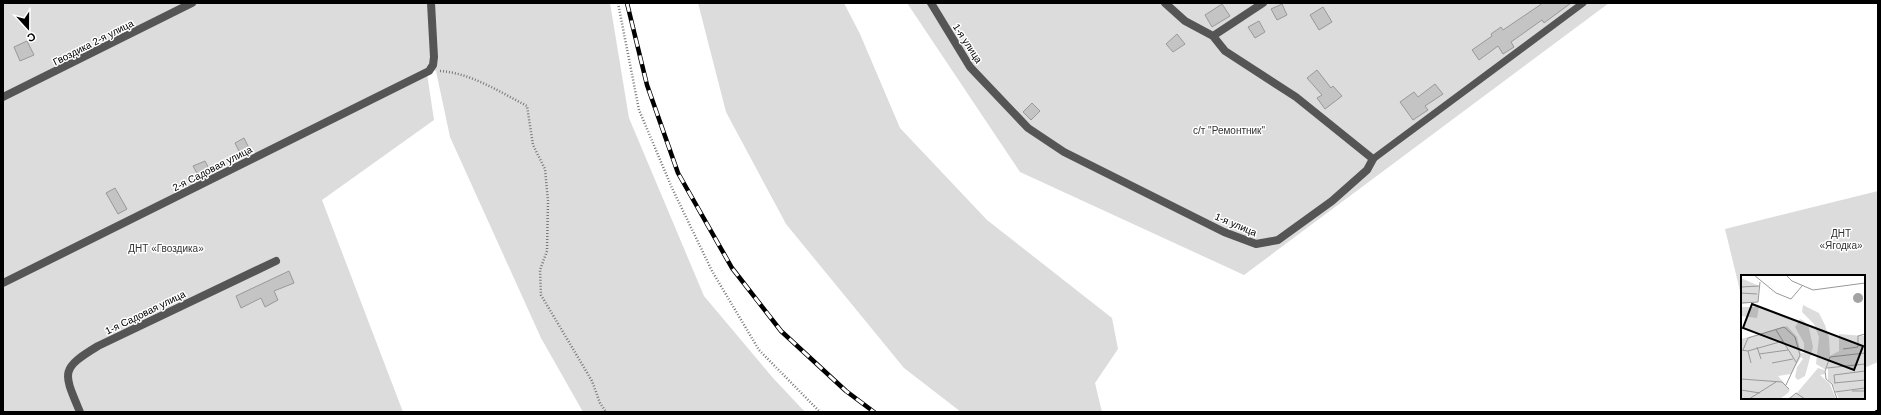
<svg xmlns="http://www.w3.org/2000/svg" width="1881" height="415" font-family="Arial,sans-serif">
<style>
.green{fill:#dcdcdc}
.building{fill:#c4c4c4;stroke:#999}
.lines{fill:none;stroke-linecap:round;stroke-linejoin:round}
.path{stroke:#777;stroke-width:2.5;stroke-dasharray:1 2;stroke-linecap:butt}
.lane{stroke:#555;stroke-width:7}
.street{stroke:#555;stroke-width:8}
.rail-casing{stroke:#000;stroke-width:4.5}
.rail{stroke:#fff;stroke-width:3;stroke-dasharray:9;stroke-linecap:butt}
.labels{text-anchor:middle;stroke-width:3;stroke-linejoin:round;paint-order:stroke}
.street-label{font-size:10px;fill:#000;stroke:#fff}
.park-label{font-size:10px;fill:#333;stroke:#fff}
.inset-road{fill:none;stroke:#999;stroke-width:1}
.view{fill:#000;fill-opacity:0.15;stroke:#000;stroke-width:2}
.inset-edge{fill:none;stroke:#000;stroke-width:2}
</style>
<rect width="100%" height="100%" fill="#fff"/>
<!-- green -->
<path class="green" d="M3 3H610L629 118 704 296 773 378 805 412H583L541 338 450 137 436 71 426 67 434 120 322 200 403 412H3Z
M698 3H844L860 34 900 128 987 220 1112 318 1118 349 1095 383 1102 412H961L904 368 786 224 726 112Z
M907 3H1609L1244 275 1020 172Z
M1878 191V362L1864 368V276H1742V299L1725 229Z"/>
<!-- building -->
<path class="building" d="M1543 3H1571L1544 23 1542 20 1511 42 1514 47 1503 54 1498 46 1479 60 1472 50 1492 36 1491 34 1501 27 1503 30Z
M1222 4 1230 16 1212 27 1205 15Z
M1282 4 1287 15 1277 20 1271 9Z
M1323 7 1332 22 1319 30 1310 15Z
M1259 21 1265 32 1255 38 1248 27Z
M1177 34 1185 44 1173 52 1166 44Z
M27 41 34 55 20 61 14 47Z
M1317 70 1331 88 1333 86 1342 96 1325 109 1317 98 1322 95 1307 78Z
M1435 84 1443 94 1425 106 1428 110 1413 120 1400 102 1414 92 1418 97Z
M1032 103 1040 111 1031 120 1023 112Z
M244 138 249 148 240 153 235 143Z
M205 161 210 171 199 177 193 166Z
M115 188 127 209 118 214 106 193Z
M289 271 294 283 274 291 278 300 265 307 261 298 241 308 236 296Z"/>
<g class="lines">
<!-- path -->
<path class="path" d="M618 3 639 110 672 188 712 271 759 350 820 412
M440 71C471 73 500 92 527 106L533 145 545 169 548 201 547 251 540 270 541 295 592 381 600 403 606 412"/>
<!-- lane -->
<path class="lane" d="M1373 159 1583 3"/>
<!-- street -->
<path class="street" d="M931 3 970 67 1028 128 1064 152 1224 232 1256 244 1278 240 1332 201 1367 170 1373 159 1296 97 1225 51 1213 36 1185 21 1165 3
M1213 36 1263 3
M3 97 192 3
M3 283 429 71 433 65 434 57 431 3
M80 412C63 372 60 369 98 346L276 261"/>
<defs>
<path id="rail" d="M627 3 647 85 678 173 732 268 781 331 846 391 874 412
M1877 412H1878"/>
</defs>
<!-- rail casing -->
<use href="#rail" class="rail-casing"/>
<!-- rail -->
<use href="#rail" class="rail"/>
</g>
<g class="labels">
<!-- street labels -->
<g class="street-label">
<text transform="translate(93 42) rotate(-27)" y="4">Гвоздика 2-я улица</text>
<text transform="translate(968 43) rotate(57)" y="4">1-я улица</text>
<text transform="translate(212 168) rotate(-27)" y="4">2-я Садовая улица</text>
<text transform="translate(1236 224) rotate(23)" y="4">1-я улица</text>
<text transform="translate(145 312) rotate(-26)" y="4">1-я Садовая улица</text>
</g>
<!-- park labels -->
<g class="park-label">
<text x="1229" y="134">с/т "Ремонтник"</text>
<text x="1841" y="237">ДНТ<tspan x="1841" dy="12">«Ягодка»</tspan></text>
<text x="166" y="252">ДНТ «Гвоздика»</text>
</g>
</g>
<!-- overview -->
<g transform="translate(1741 275)">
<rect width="124" height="124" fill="#fff"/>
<path d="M0 3 18 11 17 27 0 29ZM62 30 78 38 84 50 88 63 89 81 98 76V59L124 61V124H98L91 108 87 105V92L85 95 75 89 78 62 73 49 61 37ZM0 32H18L16 43 0 41ZM59 44 63 46 68 53 72 72 64 101 57 105 54 102 56 92 62 84 60 82 50 99 37 101 49 115 47 118 39 124H0V64L46 51 56 62 60 78H63V68L54 52ZM77 93 83 95 84 99 79 100 89 109 95 124H45L55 119Z" fill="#dcdcdc"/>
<path d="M112 23a5 5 0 1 1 10 0a5 5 0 1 1-10 0Z" fill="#a3a3a3"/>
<path class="inset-road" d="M13 0 35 18 50 24 61 11M45 0 51 6 72 15 124 8M0 12 18 11M0 18 16 19M0 28 17 27 19 7M35 55 55 87M7 63 43 52 54 62 59 80 45 110M16 72 20 84M102 74 117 72V61L124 59M0 75 7 76 42 66M2 75 7 63M7 76 10 88M18 79 47 75M31 88 52 84M86 93 124 89M0 104 41 107 48 114M93 108 124 105M94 108 93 100 124 96M0 115 19 118M111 116H124M94 117 124 113M8 124 35 107M48 124 55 118 64 124M96 124 91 109 85 104 84 96 89 82 124 78"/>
<path class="view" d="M11 29 122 71 113 95 2 53Z"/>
<rect width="124" height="124" class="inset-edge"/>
</g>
<!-- border -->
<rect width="1881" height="415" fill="none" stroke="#000000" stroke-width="8"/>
<!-- north arrow -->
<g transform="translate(28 28) rotate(159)" stroke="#ffffff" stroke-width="3" paint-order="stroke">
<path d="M0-3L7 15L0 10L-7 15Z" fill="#000000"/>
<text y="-6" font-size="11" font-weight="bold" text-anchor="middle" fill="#000000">С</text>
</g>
</svg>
